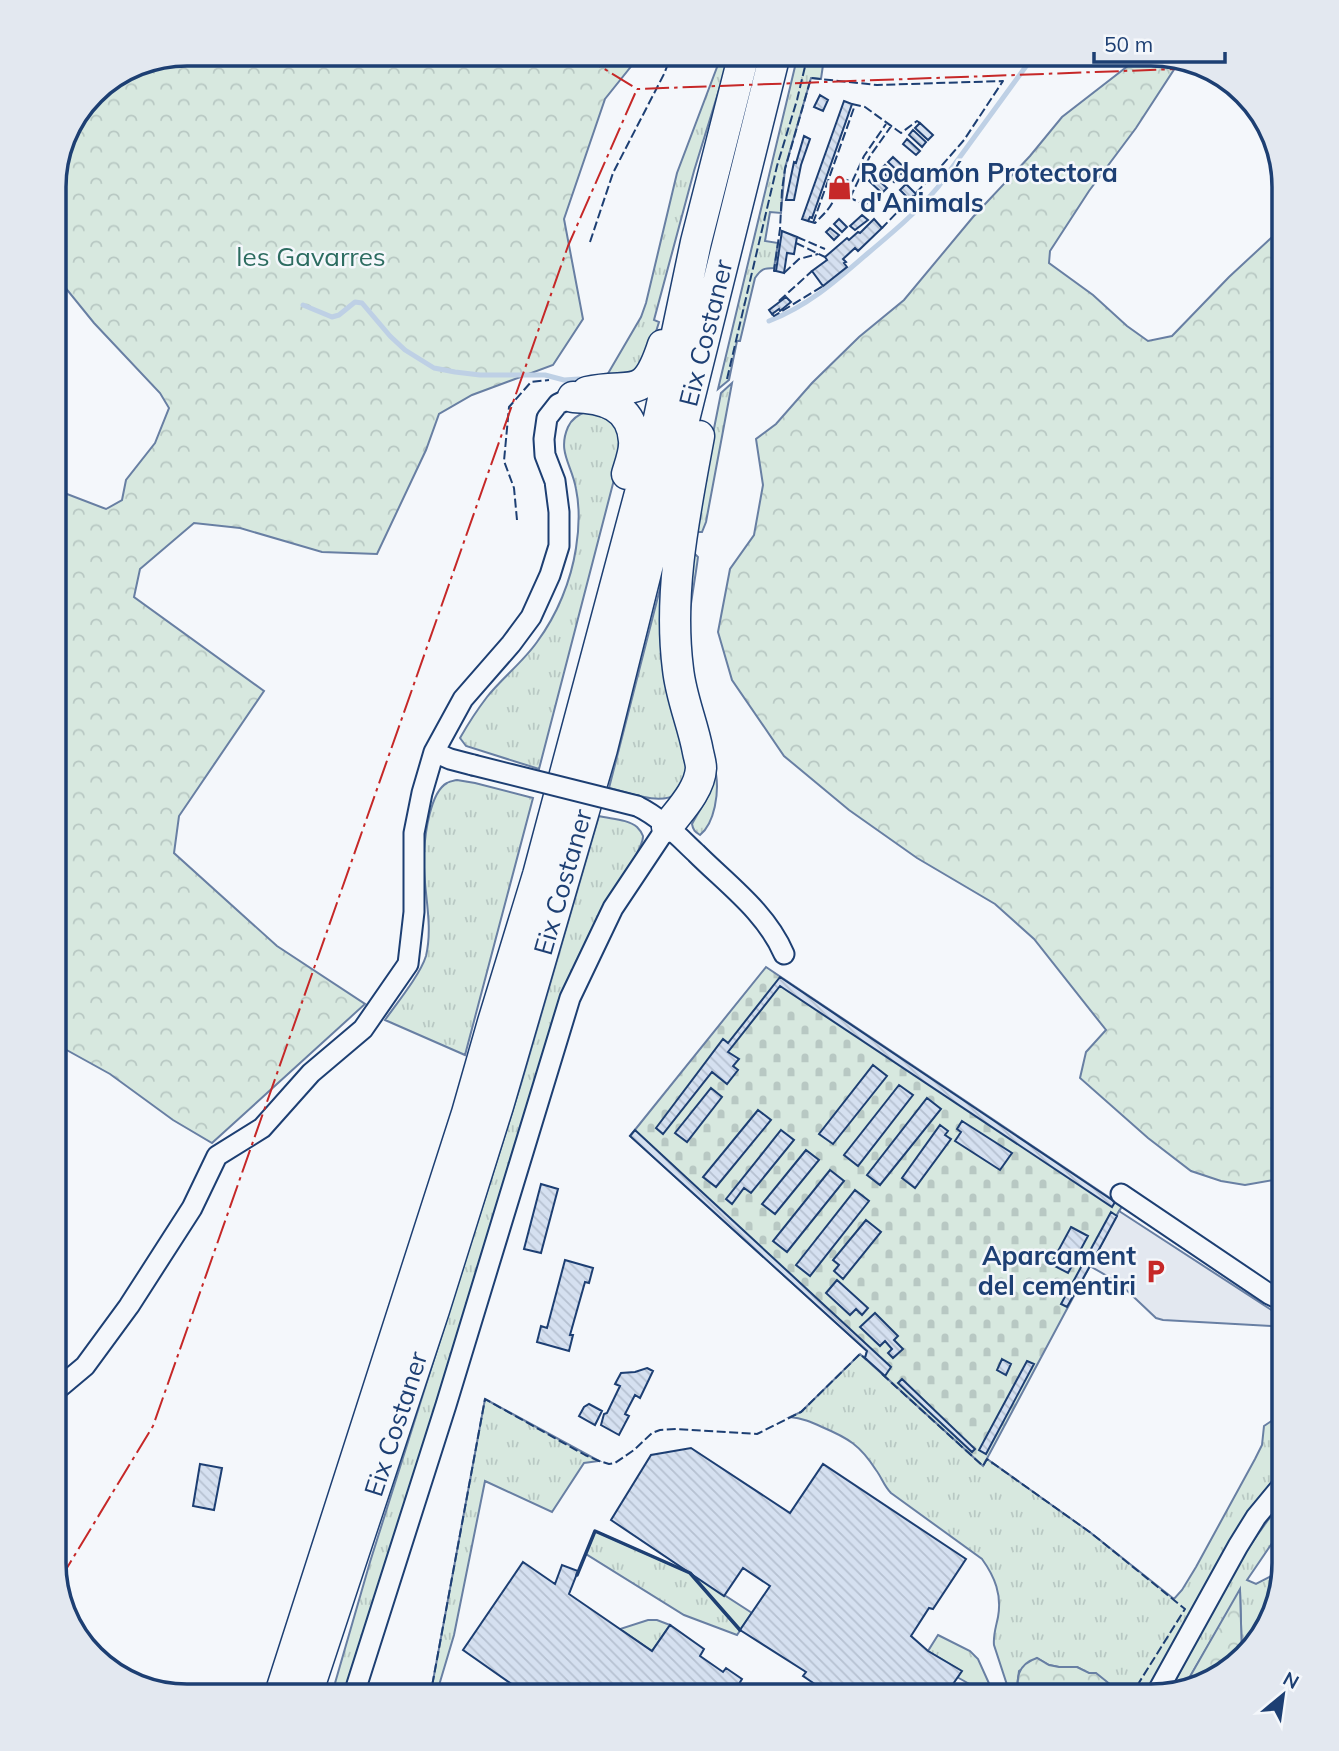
<svg xmlns="http://www.w3.org/2000/svg" width="1339" height="1751" font-family="Mulish,sans-serif">
<style>
.grass{fill:url(#grass-tufts);stroke:#687fa3;stroke-width:2}
.forest{fill:url(#forest-crowns);stroke:#687fa3;stroke-width:2}
.cemetery{fill:url(#cemetery-stones);stroke:#687fa3;stroke-width:2}
.parking{fill:#e3e8f0;stroke:#687fa3;stroke-width:2}
.lines{fill:none;stroke-linecap:round;stroke-linejoin:round}
.stream{stroke:#bed0e5;stroke-width:5}
.building{fill:url(#building-back-hatch);stroke:#1d3f73;stroke-width:2}
.minor-casing{stroke:#1d3f73;stroke-width:23}
.highway-casing{stroke:#1d3f73;stroke-width:33}
.minor{stroke:#f4f7fb;stroke-width:19}
.highway{stroke:#f4f7fb;stroke-width:30}
.minor-bridge-casing{stroke:#1d3f73;stroke-width:23;stroke-linecap:butt}
.minor-bridge{stroke:#f4f7fb;stroke-width:19}
.fence{stroke:#1d3f73;stroke-width:2;stroke-dasharray:9 3.5;stroke-linecap:butt}
.wall{stroke:#1d3f73;stroke-width:3.5}
.power{stroke:#c62828;stroke-width:2;stroke-dasharray:24 5 3.5 5;stroke-linecap:butt}
.labels{text-anchor:middle;stroke-width:5;stroke-linejoin:round;paint-order:stroke}
.poi-label{font-size:26px;font-weight:bold;fill:#1d3f73;stroke:#f4f7fb;text-anchor:start}
.park-label{font-size:26px;fill:#2c6c60;stroke:#f4f7fb}
.street-label{font-size:26px;fill:#1d3f73;stroke:#f4f7fb}
.rim{fill:none;stroke:#1d3f73;stroke-width:3.5}
</style>
<defs>
<pattern id="grass-tufts" width="24" height="20" patternUnits="userSpaceOnUse" patternTransform="scale(1.75)"><rect width="24" height="20" fill="#d7e8df"/><path d="M3 7l-1-3M5 7V3M7 7l1-3M15 17l-1-3M17 17v-4M19 17l1-3" fill="none" stroke="#b8c8c3"/></pattern>
<pattern id="forest-crowns" width="20" height="18" patternUnits="userSpaceOnUse" patternTransform="scale(1.75)"><rect width="20" height="18" fill="#d7e8df"/><path d="M2 6a3 3 0 1 1 6 0M12 15a3 3 0 1 1 6 0" fill="none" stroke="#b8c8c3"/></pattern>
<pattern id="cemetery-stones" width="16" height="16" patternUnits="userSpaceOnUse" patternTransform="scale(1.75)"><rect width="16" height="16" fill="#d7e8df"/><path d="M2 7V4a2 2 0 0 1 4 0v3zM10 15v-3a2 2 0 0 1 4 0v3z" fill="#b8c8c3"/></pattern>
<pattern id="building-back-hatch" width="6" height="6" patternUnits="userSpaceOnUse" patternTransform="scale(1.75)"><rect width="6" height="6" fill="#d5e0f0"/><path d="M-1 5l2 2M0 0l6 6M5-1l2 2" fill="none" stroke="#b6c1d1"/></pattern>
</defs>
<rect width="100%" height="100%" fill="#f4f7fb"/>
<!-- grass -->
<path class="grass" d="M722 54H730L694 171 654 320 659 322 645 367 639 375 603 382 641 317 646 303 677 173Z
M798 54H910L934 58 902 63H828L823 65 821 79 811 78 785 168 781 213 770 212 765 241 778 243 774 268C764 268 761 269 755 278L740 341H737L729 380 718 389Z
M732 383 706 522 702 532H698L696 529 705 474 721 393Z
M588 411 619 424 623 445 539 769 466 746 460 738C468 724 477 710 487 697 502 678 523 662 537 642 557 615 571 581 576 548 579 529 580 508 576 489 572 465 557 452 568 427 572 418 579 414 588 411Z
M695 554 698 557C694 589 686 622 688 654 690 684 700 714 708 743 711 753 715 764 716 774 719 792 715 823 700 835 695 832 693 830 692 824 705 799 713 797 713 765 700 725 685 682 685 639 685 612 690 585 693 558Z
M663 577 691 770C687 777 683 790 676 794 660 806 627 792 609 788Z
M457 780 475 783 533 798 465 1055 385 1020C397 1003 420 975 426 956 434 922 422 887 424 853 425 835 430 792 447 783 448 782 456 780 457 780Z
M599 816C610 819 628 819 637 827 639 829 642 833 643 836 644 848 613 894 606 906L346 1697H331L370 1562 521 1084Z
M860 1354 983 1465 987 1459 1091 1533 1174 1599 1182 1590 1196 1567 1255 1459 1262 1445 1264 1426 1273 1420 1285 1419V1468L1261 1495 1247 1516 1207 1582 1144 1697H1115L1111 1685 1077 1667H1059L1049 1665 1037 1658 1019 1671 1017 1686 1021 1697H1011L994 1645C993 1635 996 1627 998 1617 1002 1595 995 1577 982 1559L891 1493C884 1486 882 1478 876 1470 860 1445 848 1438 822 1427 811 1422 802 1418 790 1417L801 1412Z
M485 1399 599 1461 584 1463 552 1512 485 1481 454 1635 437 1692 440 1697H430Z
M1285 1499V1524L1247 1580 1256 1584 1283 1570 1267 1630 1242 1657 1240 1591 1184 1687 1170 1691C1205 1625 1236 1556 1285 1499Z
M595 1531 690 1573 752 1613 737 1635 684 1615 586 1554Z
M648 1620H657L670 1625 652 1651 620 1629Z
M938 1635 970 1651 978 1659 992 1690 989 1695 957 1677 961 1671 928 1651Z"/>
<!-- forest -->
<path class="forest" d="M187 54H641L605 99 564 219 583 319 553 365 472 395 439 414 426 450 377 554 322 552 240 528 194 523 140 569 134 597 264 691 179 816 174 853 277 946 365 1004 212 1143 173 1120 110 1074 54 1043V489L106 509 122 500 126 480 155 443 169 408 160 393 94 323 55 275V178L68 129 99 87Z
M910 54H1047L1044 58C1029 57 1014 56 999 55 968 55 941 61 910 54Z
M1142 55H1160L1177 60 1175 68 1136 128 1089 191 1050 251 1049 263 1093 295 1127 326 1148 341 1172 336 1229 277 1285 225V1178L1245 1185 1221 1181 1191 1171 1148 1138 1080 1078 1086 1052 1106 1030 1034 939 995 904 917 858 849 810 784 756 732 680 718 632 730 569 754 535 763 485 756 439 776 424 812 383 859 337 904 300 973 217 1030 156 1062 117Z
M1240 1589 1242 1657 1225 1675 1184 1687Z
M1037 1658 1049 1665 1059 1667H1077L1089 1673H1096L1111 1685 1115 1697H1021C1014 1679 1018 1664 1037 1658Z"/>
<!-- cemetery -->
<path class="cemetery" d="M766 967 1122 1206 983 1466 865 1358 867 1351 630 1136Z"/>
<!-- parking -->
<path class="parking" d="M1119 1211 1276 1313 1279 1317 1278 1323 1271 1326 1163 1320 1156 1318 1119 1283 1090 1266Z"/>
<g class="lines">
<!-- stream -->
<path class="stream" d="M303 305 332 317 339 315 355 302 362 303 390 336 405 350 434 368 455 372 480 375H545L564 380 579 379
M769 321C808 306 836 281 867 254 892 233 917 212 938 187L1035 54"/>
</g>
<!-- building -->
<path class="building" d="M820 95 828 100 823 111 814 107Z
M844 101 852 104 812 218 810 217 808 221 802 219Z
M920 123 933 135 928 140 915 128Z
M913 130 926 142 922 147 909 135Z
M804 136 810 139 801 165 794 200H786L794 162 796 163Z
M907 139 920 151 916 155 903 144Z
M893 157 906 169 901 174 888 162Z
M885 165 898 177 894 182 880 170Z
M874 176 887 188 882 193 869 181Z
M906 184 916 194 910 200 900 190Z
M862 215 868 220 855 230 850 226Z
M839 219 847 227 842 232 834 224Z
M874 219 882 228 858 251 855 248 843 259 846 262 844 263 847 267 823 286 812 271 827 260 825 257 847 238 849 240 858 232 860 233Z
M830 228 839 235 834 240 826 232Z
M782 231 797 237 794 254 787 253 784 273 776 271Z
M786 297 791 302 780 311 779 309 772 314 769 310Z
M780 977 1115 1202 1112 1207 780 986 728 1052 739 1059 733 1066 738 1070 727 1084 712 1072 663 1134 656 1128 723 1039 728 1043Z
M873 1065 887 1076 833 1144 819 1134Z
M899 1085 913 1095 858 1166 844 1155Z
M711 1088 722 1097 687 1142 675 1133Z
M927 1098 941 1109 880 1185 867 1175Z
M758 1110 771 1120 716 1187 703 1177Z
M962 1121 1012 1153 1000 1170 955 1141 961 1132 957 1129Z
M940 1125 948 1131 945 1135 951 1139 915 1188 902 1178Z
M635 1130 891 1367 885 1376 865 1358 867 1351 630 1136Z
M781 1130 794 1140 751 1193 744 1188 732 1204 726 1199Z
M806 1150 819 1160 775 1214 762 1204Z
M830 1170 844 1181 787 1252 773 1241Z
M541 1184 558 1189 541 1253 524 1249Z
M855 1190 869 1201 810 1276 796 1265Z
M1111 1212 1117 1216 1090 1266 1067 1307 1061 1304Z
M866 1220 881 1232 843 1279 834 1271 839 1265 833 1260Z
M1071 1227 1088 1236 1068 1273 1051 1264Z
M565 1260 593 1268 589 1283 585 1282 570 1335H573L569 1351 537 1342 541 1326 547 1328Z
M837 1280 868 1308 862 1315 856 1309 850 1315 826 1293Z
M875 1313 898 1336 894 1340 903 1349 893 1358 888 1353 892 1349 885 1341 880 1346 860 1327Z
M1002 1359 1011 1364 1006 1375 997 1370Z
M1027 1361 1034 1364 986 1454 979 1450Z
M647 1368 653 1371 640 1398 635 1395 625 1414 629 1416 619 1435 601 1425 604 1414 607 1413 620 1386 615 1384 621 1373 635 1372Z
M902 1379 975 1449 972 1452 898 1383Z
M589 1404 602 1411 595 1425 579 1416 584 1407Z
M691 1448 790 1513 823 1464 966 1559 933 1609 929 1608 911 1636 928 1651 962 1671 944 1697H834L803 1676 806 1672 740 1630 770 1586 743 1568 724 1596 611 1520 651 1455Z
M200 1464 222 1468 214 1510 193 1506Z
M523 1562 555 1584 562 1565 578 1571 569 1594 652 1651 670 1625 704 1649 700 1656 723 1672 726 1668 742 1679 739 1684 757 1697H530L463 1650Z"/>
<g class="lines">
<defs>
<path id="minor" d="M473 765 450 759 434 752 463 699 511 644 531 617 550 575 559 546V512L555 481 545 455 544 439 547 418 558 404 573 397
M637 806C660 817 678 836 696 853 727 884 766 912 784 954
M1121 1194 1269 1294 1285 1302
M54 1392 85 1366 129 1306 192 1208 217 1156 262 1128 311 1073 363 1029 408 964 414 912V833L422 793 434 752
M1155 1696 1238 1546 1256 1517 1285 1482
M353 1697 446 1405 570 998 613 908 667 827"/>
<path id="highway" d="M587 392C633 382 644 403 663 345
M573 397C603 398 632 405 634 441 635 451 630 464 627 474
M667 827C679 811 700 790 701 768 701 763 699 757 698 752 693 724 681 698 678 669 668 592 685 512 699 436
M279 1697 467 1113 493 1022 538 875 655 437 696 242 744 54
M306 1697 434 1310 498 1106 602 749 775 54"/>
</defs>
<!-- minor casing -->
<use href="#minor" class="minor-casing"/>
<!-- highway casing -->
<use href="#highway" class="highway-casing"/>
<!-- minor -->
<use href="#minor" class="minor"/>
<!-- highway -->
<use href="#highway" class="highway"/>
<defs>
<path id="minor-bridge" d="M473 765 637 806"/>
</defs>
<!-- minor-bridge casing -->
<use href="#minor-bridge" class="minor-bridge-casing"/>
<!-- minor-bridge -->
<use href="#minor-bridge" class="minor-bridge"/>
<!-- fence -->
<path class="fence" d="M852 104 865 107 901 133 917 121 920 123
M836 192 864 204 873 202 881 192
M850 198 870 156 892 125
M808 221 815 223C833 205 835 203 839 177L852 182 864 156 886 124
M813 223 855 105
M797 237 825 249
M590 242 613 173 664 74 672 54
M796 243 825 257
M776 271H774L780 229 782 190 785 169 811 78 877 85 1003 81 964 140 937 171 882 228
M784 273 799 259 818 254
M779 301 812 271
M772 314 774 316 823 286
M727 379 777 166 797 100 808 54
M517 520 514 488 504 461 509 407 531 382 549 380
M882 1374 983 1466 987 1459 1091 1533 1185 1609 1130 1697
M430 1697 485 1399 585 1455 599 1461 609 1464 615 1463 634 1450 652 1433 660 1430 676 1429 757 1434 801 1412 860 1354 867 1360"/>
<!-- wall -->
<path class="wall" d="M577 1575 595 1531 690 1573 740 1630
M513 1697 517 1687"/>
<!-- power -->
<path class="power" d="M580 54 637 89 1204 68
M59 1581 153 1426 568 246 637 89"/>
</g>
<!-- icons -->
<defs>
<symbol id="shop-bare" viewBox="-9 -9 18 18"><path d="M-5-2.5h2.3a2.7 3.5 0 0 1 5.4 0H5L5.5 6h-11ZM-1.5-2.5h3a1.5 2.3 0 0 0-3 0Z" fill="#c62828" stroke="#f4f7fb" stroke-width="2.5" paint-order="stroke"/></symbol>
<symbol id="parking-bare" viewBox="-9 -9 18 18"><path d="M-3.5-5.5H1a3.5 3.5 0 0 1 0 7H-1V5.5H-3.5ZM-1-3.4V-.6H.8a1.4 1.4 0 0 0 0-2.8Z" fill="#c62828" stroke="#f4f7fb" stroke-width="2.5" paint-order="stroke"/></symbol>
</defs>
<g fill-rule="evenodd">
<use href="#shop-bare" x="822" y="170" width="35" height="35"/>
<use href="#parking-bare" x="1138" y="1254" width="35" height="35"/>
</g>
<g class="labels">
<!-- poi labels -->
<g class="poi-label">
<text x="860" y="182">Rodamón Protectora<tspan x="860" dy="30">d'Animals</tspan></text>
<text x="1136" y="1265" text-anchor="end">Aparcament<tspan x="1136" dy="30">del cementiri</tspan></text>
</g>
<!-- park labels -->
<g class="park-label">
<text x="311" y="266">les Gavarres</text>
</g>
<!-- street labels -->
<g class="street-label">
<text transform="translate(706 333) rotate(-76)" y="9">Eix Costaner</text>
<text transform="translate(563 882) rotate(-74)" y="9">Eix Costaner</text>
<text transform="translate(396 1424) rotate(-72)" y="9">Eix Costaner</text>
</g>
</g>
<!-- crop -->
<path d="M0 0H1339V1751H0ZM187 66H1151A121 121 0 0 1 1272 187V1563A121 121 0 0 1 1151 1684H187A121 121 0 0 1 66 1563V187A121 121 0 0 1 187 66Z" fill="#e3e8f0" fill-rule="evenodd"/>
<path class="rim" d="M187 66H1151A121 121 0 0 1 1272 187V1563A121 121 0 0 1 1151 1684H187A121 121 0 0 1 66 1563V187A121 121 0 0 1 187 66Z"/>
<!-- north arrow -->
<g transform="translate(1283 1695) rotate(29)" stroke="#f4f7fb" stroke-width="5" paint-order="stroke">
<path d="M0-5L12 26L0 18L-12 26Z" fill="#1d3f73"/>
<text y="-10" font-size="19" font-weight="bold" text-anchor="middle" fill="#1d3f73">N</text>
</g>
<!-- scale -->
<path d="M1094 52v10h131v-10" fill="none" stroke="#1d3f73" stroke-width="3.5"/>
<text x="1104" y="52" font-size="21" fill="#1d3f73" stroke="#f4f7fb" stroke-width="5" paint-order="stroke">50 m</text>
</svg>
